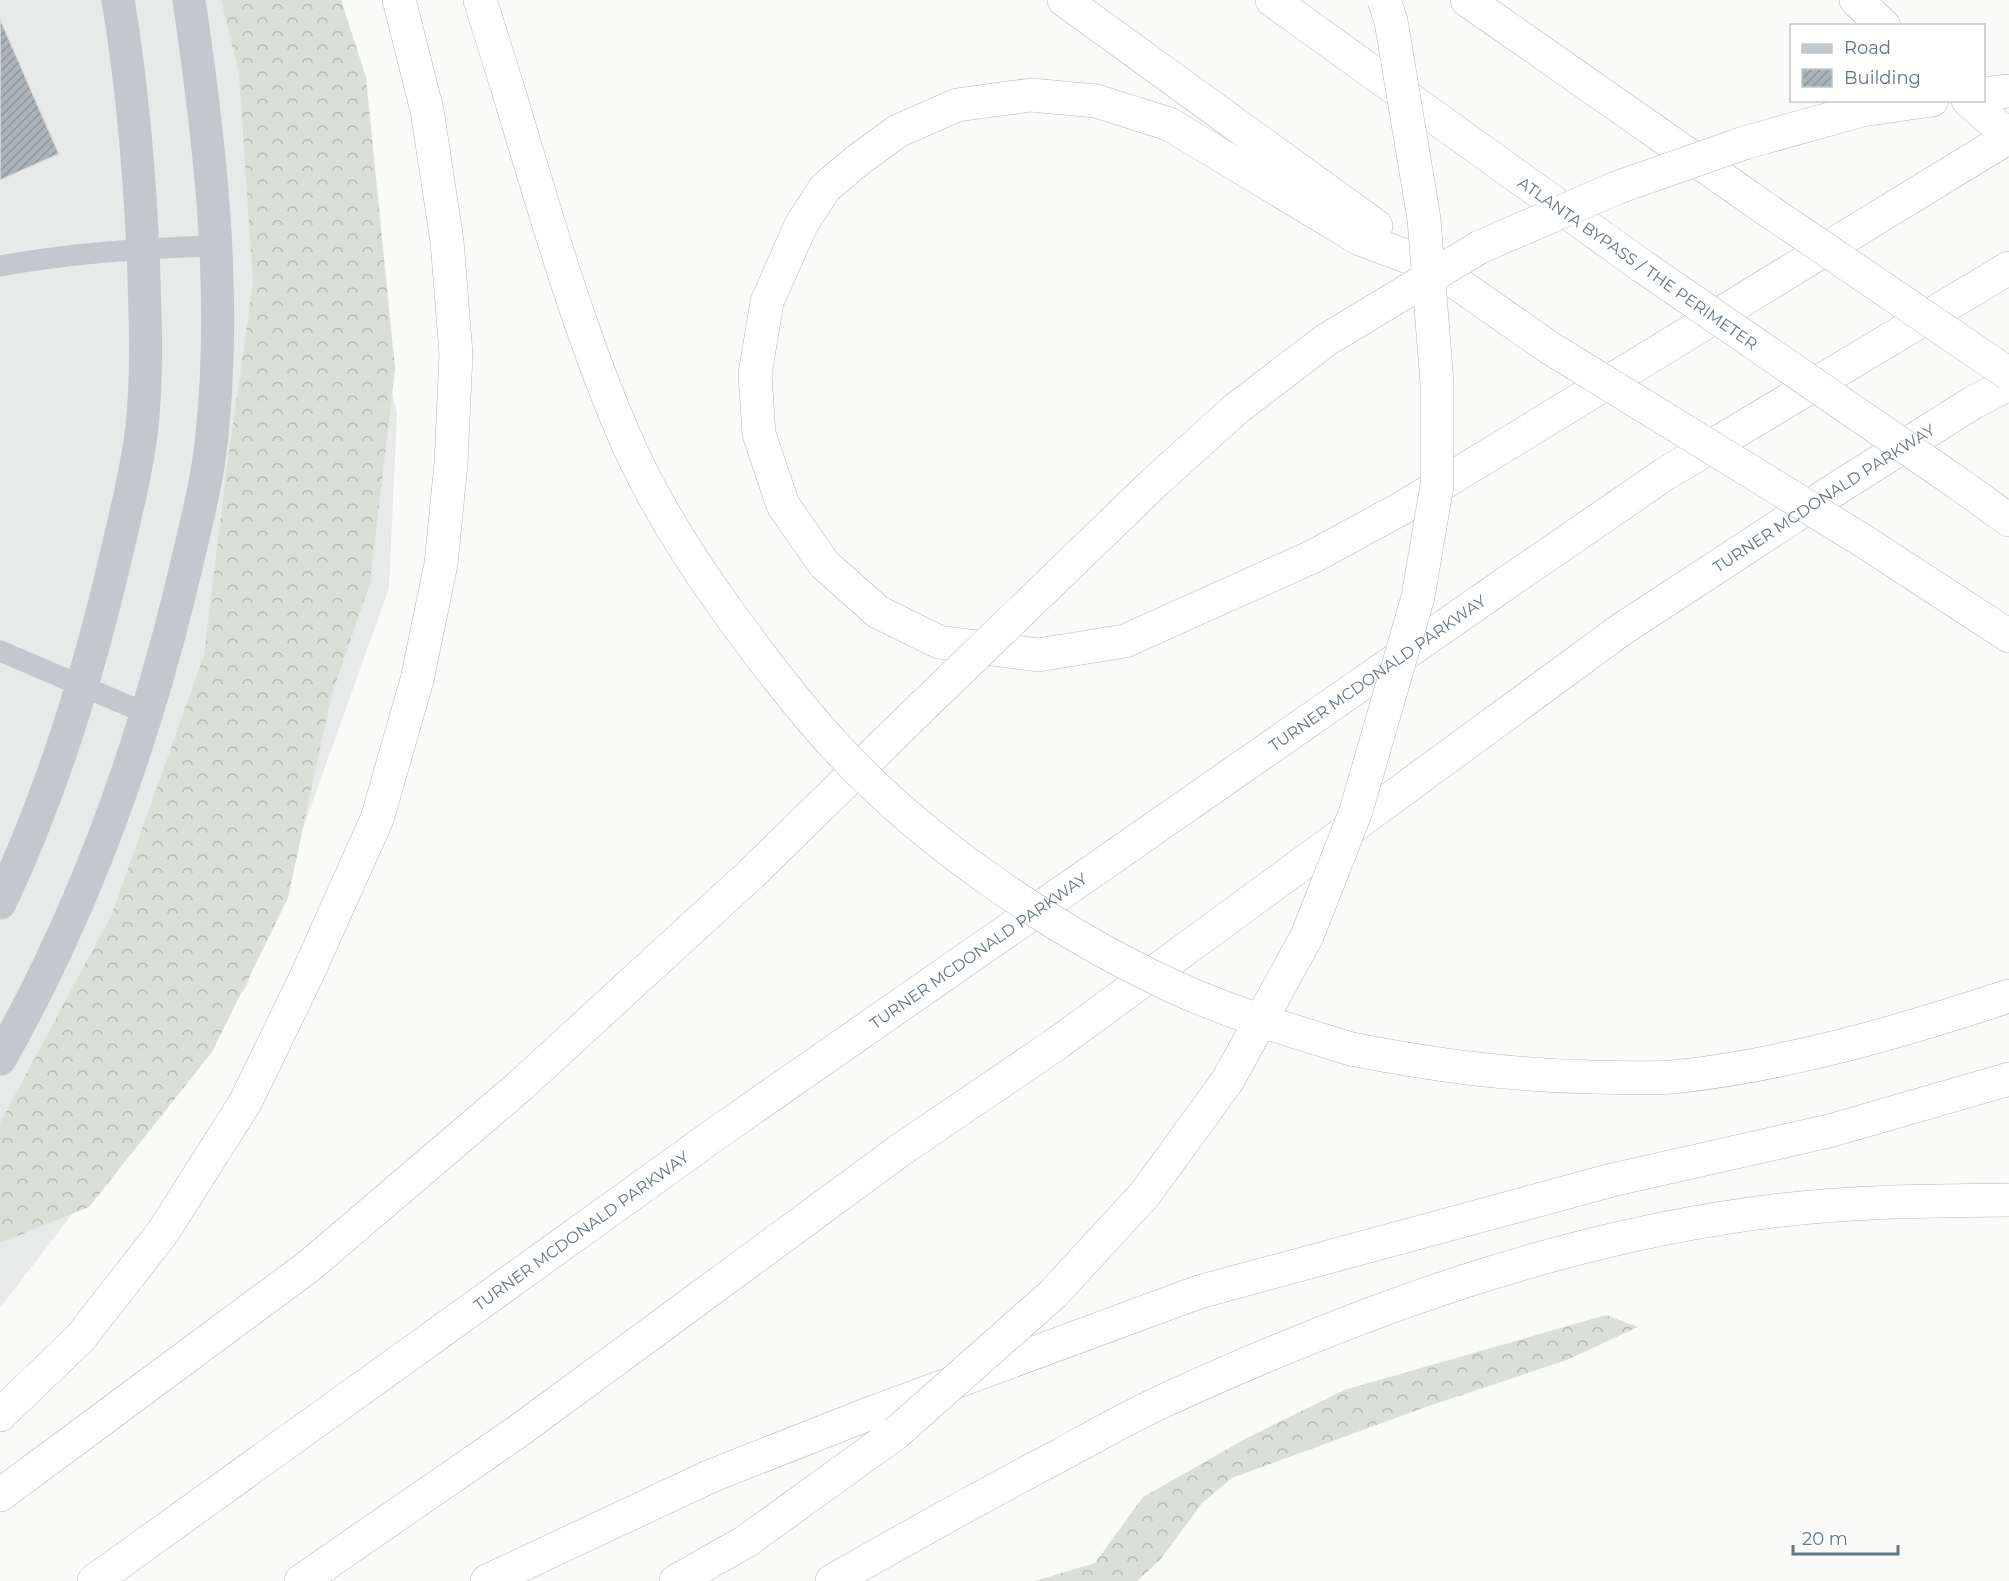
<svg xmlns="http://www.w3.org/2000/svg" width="2009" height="1581" font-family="Montserrat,sans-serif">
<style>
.built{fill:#e8e9e9}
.forest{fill:url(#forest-crowns)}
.building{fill:url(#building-hatch);stroke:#dcdcda;stroke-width:1.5}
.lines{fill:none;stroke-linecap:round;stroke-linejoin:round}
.highway-casing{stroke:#b4b9bd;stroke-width:34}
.lane{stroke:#c3c8cc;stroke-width:21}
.street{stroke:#c3c8cc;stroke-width:33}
.highway{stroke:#fff;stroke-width:33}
.highway-bridge-casing{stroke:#b4b9bd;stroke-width:34;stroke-linecap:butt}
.highway-bridge{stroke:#fff;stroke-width:33}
.labels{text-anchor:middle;stroke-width:6;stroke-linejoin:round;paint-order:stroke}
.street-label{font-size:16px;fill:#657683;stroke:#fff}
</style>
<defs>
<pattern id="forest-crowns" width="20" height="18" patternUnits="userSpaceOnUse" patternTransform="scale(1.5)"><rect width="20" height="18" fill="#dadfd7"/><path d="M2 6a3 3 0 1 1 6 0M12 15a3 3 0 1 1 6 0" fill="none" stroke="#b4b9b4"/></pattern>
<pattern id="building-hatch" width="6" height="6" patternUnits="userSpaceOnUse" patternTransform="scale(1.5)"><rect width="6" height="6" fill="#aab3b9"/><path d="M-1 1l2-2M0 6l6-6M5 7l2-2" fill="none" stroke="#8e969c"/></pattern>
</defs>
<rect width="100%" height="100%" fill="#fafaf8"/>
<!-- built -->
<path class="built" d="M0 0H309L368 287 397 413 389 588 246 988 0 1308Z"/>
<!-- forest -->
<path class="forest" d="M221 0H341L366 77 395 369 370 583 331 697 288 898 212 1052 89 1207 0 1243V1123L112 914 204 655 227 466 253 283 239 73Z
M1606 1315 1638 1327 1567 1360 1423 1408 1232 1478 1202 1503 1160 1560 1137 1581H1035L1095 1563 1143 1497 1247 1438 1344 1390Z"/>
<!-- building -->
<path class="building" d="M0 19 59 154 0 180Z"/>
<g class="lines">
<defs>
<g id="highway">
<path d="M480 0 507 86"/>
<path d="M1064 0 1376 226"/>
<path d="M1272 0 1642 266"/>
<path d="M1467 0 1766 209"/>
<path d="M1856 0 1884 26"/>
<path d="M1984 94 2009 91"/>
<path d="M1968 100 2009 136"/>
<path d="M1744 143 1862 110 1932 100"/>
<path d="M1418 256 1550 348"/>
<path d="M1430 265 1360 239 1169 124 1096 101 1031 95 957 105 898 131 858 160 825 188 801 225 767 302 755 374 759 434 783 505 824 564 878 612 939 642 1038 655 1125 641 1314 556 1404 507 2009 137"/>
<path d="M1959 484 2009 520"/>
<path d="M1865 542 2009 636"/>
<path d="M1351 1049C1433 1065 1507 1075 1591 1077 1617 1077 1646 1079 1673 1077 1787 1065 1900 1032 2009 996"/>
<path d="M0 1415 81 1337 163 1232 246 1101 307 975 377 819 417 680 441 564 451 464 456 354 447 241 427 110 399 0"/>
<path d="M0 1495 309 1266 520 1086 751 874 924 705"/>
<path id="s1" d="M94 1581 721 1130 1505 584 1665 474 2009 268"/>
<path id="s2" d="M301 1581 517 1432 899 1151 1059 1042 1622 629 1839 487 1974 402 2009 384"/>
<path d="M487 1581 711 1476 863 1416 1199 1292 1612 1180 1829 1131 2009 1079"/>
<path d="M676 1581 745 1542 896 1433"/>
<path d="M832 1581C909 1537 986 1494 1064 1453 1095 1436 1127 1418 1159 1403 1356 1312 1565 1235 1782 1210 1857 1201 1934 1201 2009 1200"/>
</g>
</defs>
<!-- highway casing -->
<use href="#highway" class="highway-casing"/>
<!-- lane -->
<path class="lane" d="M0 266C71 253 142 248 214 246
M0 651 148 714"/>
<!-- street -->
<path class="street" d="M0 903C50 798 85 685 112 573 123 525 136 476 142 427 148 368 145 309 143 250 139 166 132 83 118 0
M0 1059C83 913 140 755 180 592 192 540 207 487 212 435 227 290 210 143 189 0"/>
<!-- highway -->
<use href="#highway" class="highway"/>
<defs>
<path id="highway-bridge" d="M507 86C542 201 574 317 621 428 648 493 685 552 726 609 760 656 796 704 836 747 924 843 1054 931 1172 986 1230 1013 1290 1030 1351 1049
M1766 209 2009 374
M1642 266 1959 484
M1550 348 1865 542
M924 705 1155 482 1237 408 1326 340 1480 247 1616 188 1744 143
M896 1433 1053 1294 1145 1194 1228 1080 1307 936 1356 811 1418 597 1437 485V384L1424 219 1391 21 1384 0"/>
</defs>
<!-- highway-bridge casing -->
<use href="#highway-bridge" class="highway-bridge-casing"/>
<!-- highway-bridge -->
<use href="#highway-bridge" class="highway-bridge"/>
</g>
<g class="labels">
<!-- street labels -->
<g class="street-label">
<text transform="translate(1638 263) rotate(35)" y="6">ATLANTA BYPASS / THE PERIMETER</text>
<text dy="6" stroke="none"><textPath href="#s2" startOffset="1869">TURNER MCDONALD PARKWAY</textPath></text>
<text dy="6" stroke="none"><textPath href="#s1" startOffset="1572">TURNER MCDONALD PARKWAY</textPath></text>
<text dy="6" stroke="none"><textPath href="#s1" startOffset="1086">TURNER MCDONALD PARKWAY</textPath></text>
<text dy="6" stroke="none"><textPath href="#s1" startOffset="600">TURNER MCDONALD PARKWAY</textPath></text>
</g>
</g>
<!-- legend -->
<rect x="1790" y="24" width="195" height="78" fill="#ffffff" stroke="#c1c8cd" stroke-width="1.5"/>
<rect x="1802" y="44" width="30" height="9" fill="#c3c8cc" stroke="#c1c8cd" stroke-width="1.5"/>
<text x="1844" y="54" font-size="18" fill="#657683">Road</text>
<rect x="1802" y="69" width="30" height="18" fill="url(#building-hatch)" stroke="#c1c8cd" stroke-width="1.5"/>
<text x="1844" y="84" font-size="18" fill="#657683">Building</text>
<!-- scale -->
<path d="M1793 1545v9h105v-9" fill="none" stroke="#657683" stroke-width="3"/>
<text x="1802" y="1545" font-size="18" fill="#657683" stroke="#ffffff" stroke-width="4.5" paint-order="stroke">20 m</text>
</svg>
